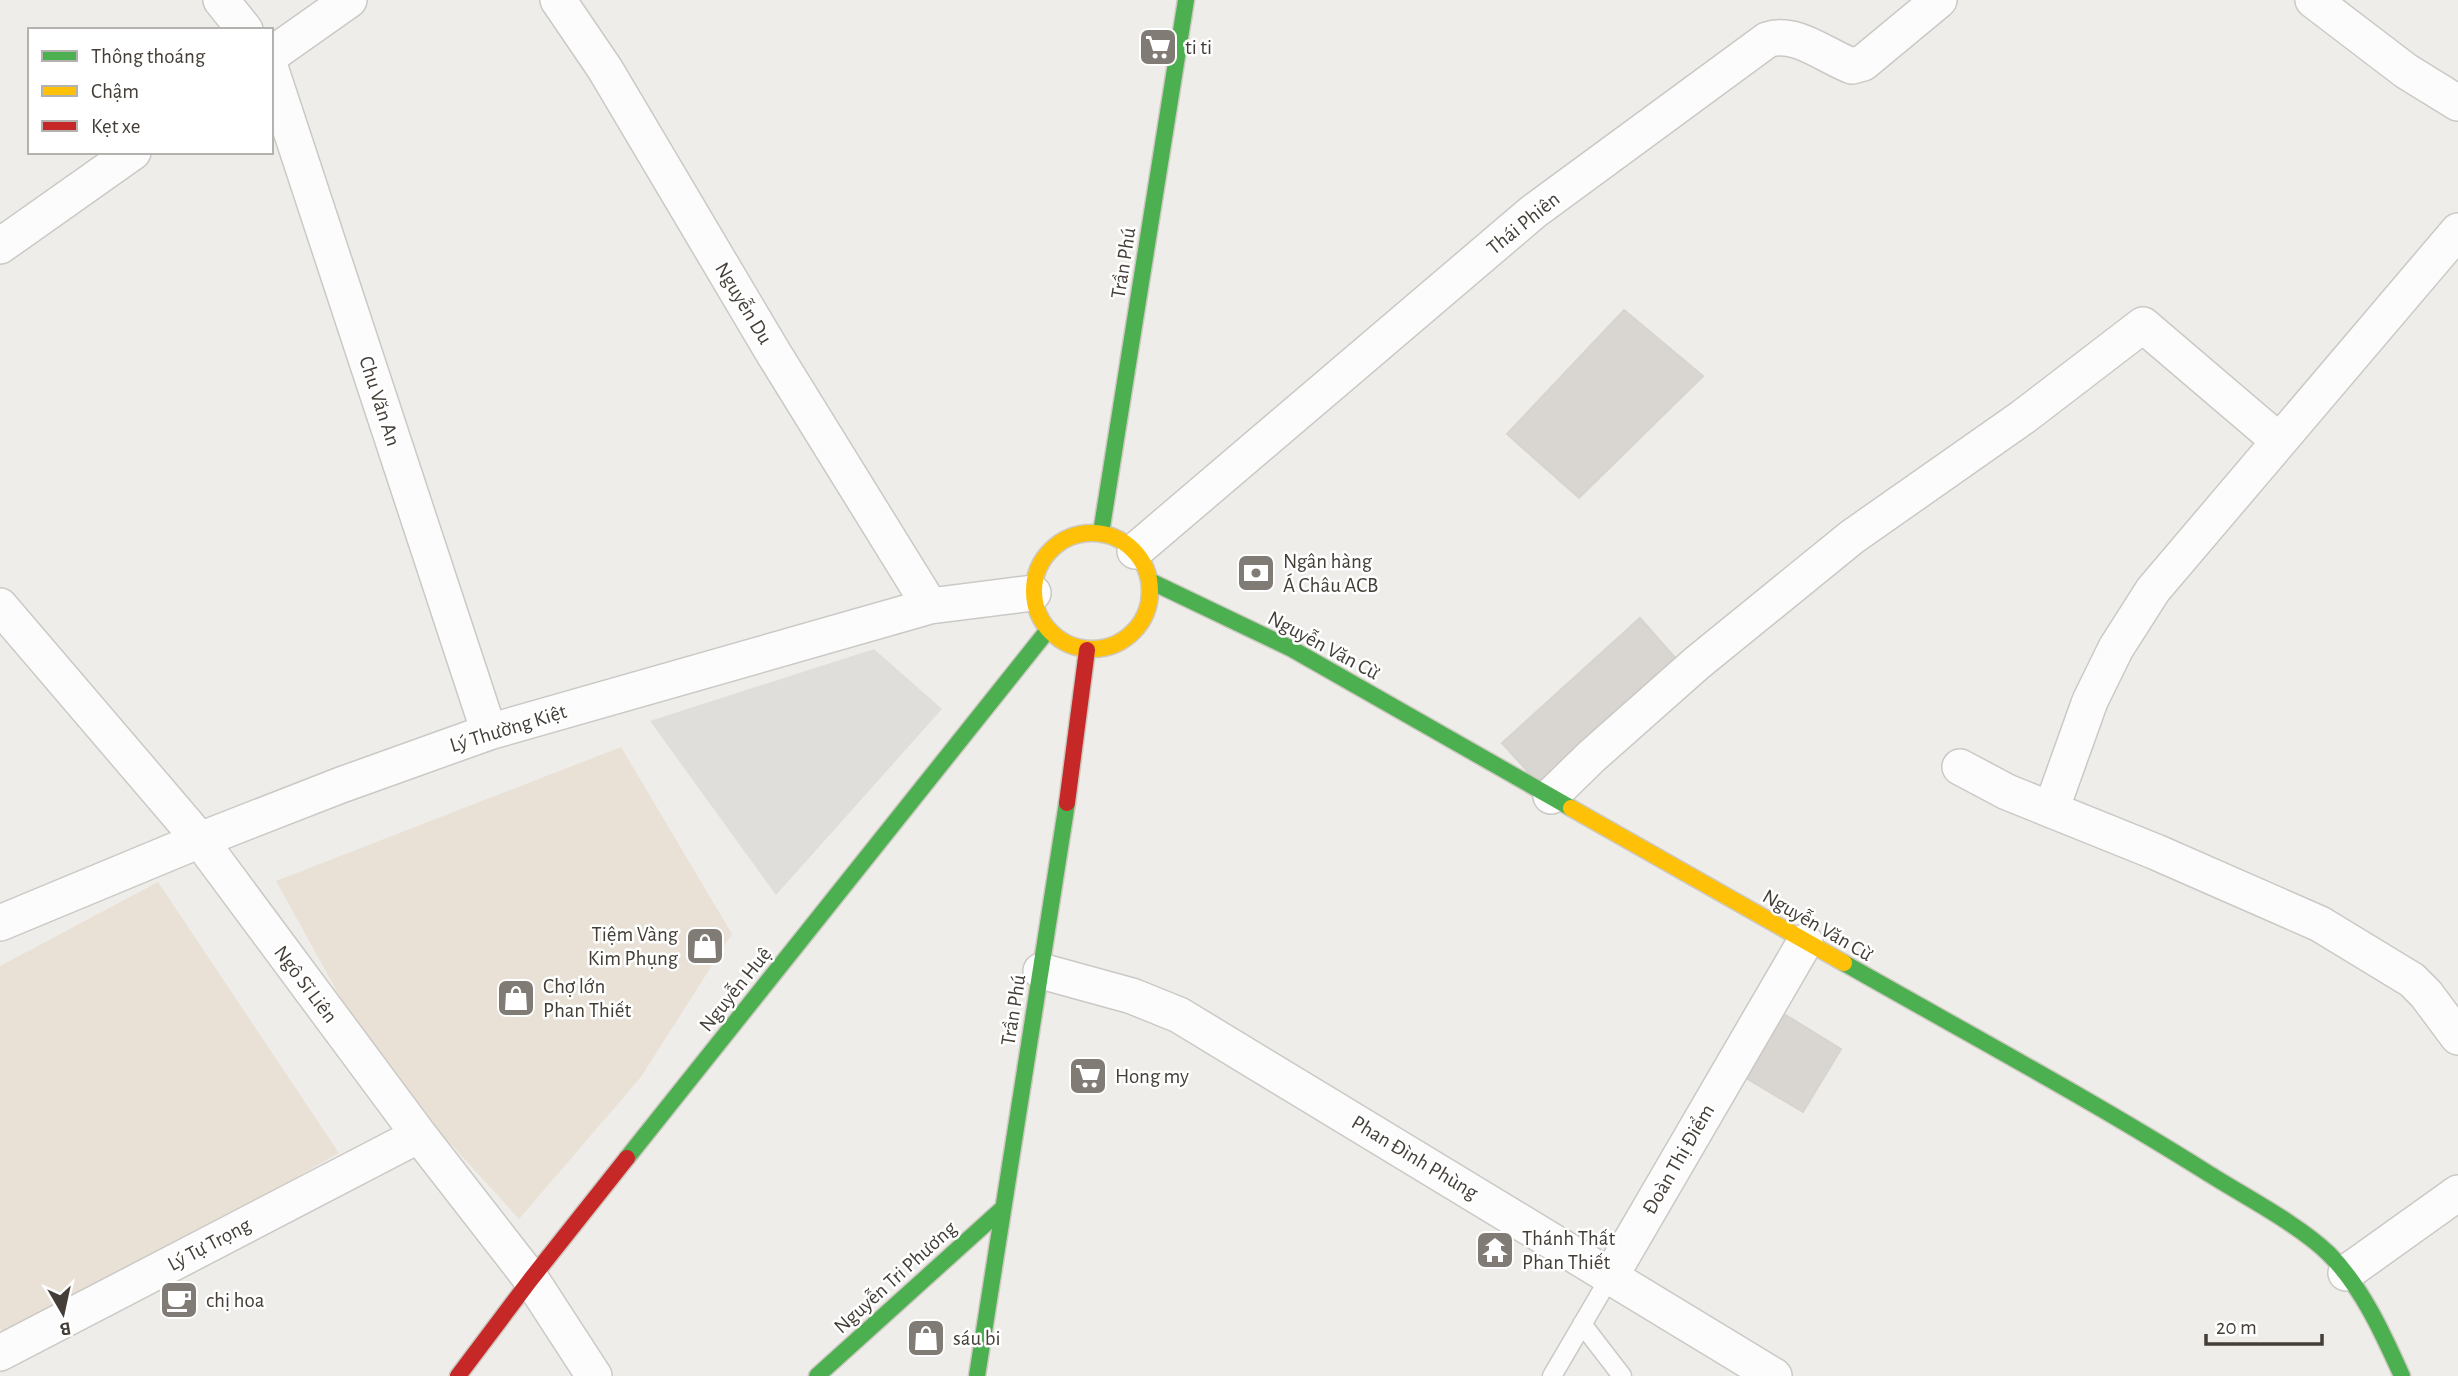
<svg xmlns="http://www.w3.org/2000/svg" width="2458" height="1376" font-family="'Alegreya Sans',sans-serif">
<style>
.commercial{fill:#e9e1d6}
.parking{fill:#e0deda}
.building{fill:#d9d6d2;stroke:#d7d4cf;stroke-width:2}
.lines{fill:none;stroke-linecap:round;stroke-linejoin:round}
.lane-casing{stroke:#cbc9c5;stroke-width:21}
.street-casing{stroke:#cbc9c5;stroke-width:38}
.fast-casing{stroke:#cdc9c1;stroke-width:19}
.slow-casing{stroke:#cdc9c1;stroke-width:19}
.jam-casing{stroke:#cdc9c1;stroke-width:19}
.lane{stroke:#fdfcfc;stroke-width:18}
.street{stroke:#fdfcfc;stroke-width:35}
.fast{stroke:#4caf50;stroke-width:16}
.slow{stroke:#ffc107;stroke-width:16}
.jam{stroke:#c62828;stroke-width:16}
.labels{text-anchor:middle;stroke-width:5;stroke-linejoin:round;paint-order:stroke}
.poi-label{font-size:21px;fill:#443e37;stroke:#fff;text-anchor:start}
.street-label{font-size:21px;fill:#443e37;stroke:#fff}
</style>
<rect width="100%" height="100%" fill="#efede9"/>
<!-- commercial -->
<path class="commercial" d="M621 747 732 934 641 1077 519 1219 376 1062 276 881Z
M158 882 339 1153 9 1340 0 1328V966Z"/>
<!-- parking -->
<path class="parking" d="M874 649 942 709 776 895 650 721Z"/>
<!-- building -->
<path class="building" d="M1624 310 1703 376 1579 498 1507 434Z
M1640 618 1677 660 1539 784 1502 743Z
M1784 1014 1841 1049 1803 1112 1746 1078Z"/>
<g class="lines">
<defs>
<path id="lane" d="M1582 1324 1622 1376
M1552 1376 1610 1277"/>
<path id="street" d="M221 0 245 30
M558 0 605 69 774 354 930 606
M2313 0 2406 71 2458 103
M271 55 349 0
M271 70 489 732
M0 246 133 152
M1135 551 1533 212 1767 40C1796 30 1825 56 1852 66L1863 63 1939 0
M0 606 200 840 419 1135 531 1279 594 1376
M1960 767 2007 792 2156 852 2320 924 2412 980 2426 994 2458 1037
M1551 796 1592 756 1697 663 1852 537 2023 417 2143 325 2279 441
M2051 810 2090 701 2116 648 2153 590 2458 231
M0 923 200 840 341 785 489 732 930 606 1033 593
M1041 971 1132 996 1179 1015 1774 1376
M2346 1273 2458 1193
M1610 1277 1805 942
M0 1353 419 1135"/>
<path id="fast" d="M1101 533 1186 0
M1150 581 1292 649 1571 808
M1844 963C1965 1032 2088 1098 2206 1172 2242 1195 2300 1225 2329 1254 2362 1287 2383 1334 2402 1376
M627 1158 1048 630
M817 1376 1002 1209
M977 1376 1067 803"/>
<path id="slow" d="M1034 591a58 58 0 1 1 116 0a58 58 0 1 1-116 0Z
M1571 808 1844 963"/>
<path id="jam" d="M1067 803 1087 650
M458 1376 531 1279 627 1158"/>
</defs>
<!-- lane casing -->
<use href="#lane" class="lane-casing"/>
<!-- street casing -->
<use href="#street" class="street-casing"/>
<!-- fast casing -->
<use href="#fast" class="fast-casing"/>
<!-- slow casing -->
<use href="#slow" class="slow-casing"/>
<!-- jam casing -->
<use href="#jam" class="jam-casing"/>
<!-- lane -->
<use href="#lane" class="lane"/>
<!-- street -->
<use href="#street" class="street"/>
<!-- fast -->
<use href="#fast" class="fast"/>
<!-- slow -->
<use href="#slow" class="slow"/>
<!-- jam -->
<use href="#jam" class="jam"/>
</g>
<!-- icons -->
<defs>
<symbol id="supermarket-square" viewBox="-11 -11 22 22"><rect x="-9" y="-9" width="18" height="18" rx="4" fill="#807b75" stroke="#fff"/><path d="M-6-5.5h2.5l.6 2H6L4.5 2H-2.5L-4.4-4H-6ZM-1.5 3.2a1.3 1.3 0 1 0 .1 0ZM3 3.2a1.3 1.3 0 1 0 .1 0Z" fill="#fff"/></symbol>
<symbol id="bank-square" viewBox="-11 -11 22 22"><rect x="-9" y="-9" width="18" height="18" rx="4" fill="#807b75" stroke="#fff"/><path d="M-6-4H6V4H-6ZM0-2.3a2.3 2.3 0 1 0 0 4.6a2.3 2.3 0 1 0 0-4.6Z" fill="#fff"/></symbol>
<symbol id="shop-square" viewBox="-11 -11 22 22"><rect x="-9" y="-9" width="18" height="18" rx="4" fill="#807b75" stroke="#fff"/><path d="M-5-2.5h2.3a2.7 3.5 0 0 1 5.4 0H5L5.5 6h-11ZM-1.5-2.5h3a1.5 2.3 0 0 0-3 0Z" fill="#fff"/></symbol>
<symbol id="temple-square" viewBox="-11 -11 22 22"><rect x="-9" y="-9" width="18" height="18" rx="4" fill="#807b75" stroke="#fff"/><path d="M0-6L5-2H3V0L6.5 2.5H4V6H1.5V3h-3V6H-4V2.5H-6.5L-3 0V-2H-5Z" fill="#fff"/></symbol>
<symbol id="cafe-square" viewBox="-11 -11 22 22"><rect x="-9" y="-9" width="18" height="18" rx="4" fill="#807b75" stroke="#fff"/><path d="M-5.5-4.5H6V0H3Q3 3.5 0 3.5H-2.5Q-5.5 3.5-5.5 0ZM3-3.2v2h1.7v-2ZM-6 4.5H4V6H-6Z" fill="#fff"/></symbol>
</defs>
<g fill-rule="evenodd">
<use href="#supermarket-square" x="1136" y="25" width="44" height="44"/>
<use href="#bank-square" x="1234" y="551" width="44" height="44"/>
<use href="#shop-square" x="683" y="924" width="44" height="44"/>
<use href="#shop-square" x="494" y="976" width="44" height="44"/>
<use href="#supermarket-square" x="1066" y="1054" width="44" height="44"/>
<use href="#temple-square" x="1473" y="1228" width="44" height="44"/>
<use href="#cafe-square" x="157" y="1278" width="44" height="44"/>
<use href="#shop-square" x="904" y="1316" width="44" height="44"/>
</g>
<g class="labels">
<!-- poi labels -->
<g class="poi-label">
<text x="1185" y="54">ti ti</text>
<text x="1283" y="568">Ngân hàng<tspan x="1283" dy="24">Á Châu ACB</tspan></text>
<text x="678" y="941" text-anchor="end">Tiệm Vàng<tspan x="678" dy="24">Kim Phụng</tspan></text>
<text x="543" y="993">Chợ lớn<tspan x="543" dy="24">Phan Thiết</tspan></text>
<text x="1115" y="1083">Hong my</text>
<text x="1522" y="1245">Thánh Thất<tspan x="1522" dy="24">Phan Thiết</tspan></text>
<text x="206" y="1307">chị hoa</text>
<text x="953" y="1345">sáu bi</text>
</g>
<!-- street labels -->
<g class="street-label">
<text transform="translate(1523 223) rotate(-39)" y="7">Thái Phiên</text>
<text transform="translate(1123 263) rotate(-81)" y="7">Trần Phú</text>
<text transform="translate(744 303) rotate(59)" y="7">Nguyễn Du</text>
<text transform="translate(380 401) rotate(72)" y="7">Chu Văn An</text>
<text transform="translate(1324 645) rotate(28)" y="7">Nguyễn Văn Cừ</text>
<text transform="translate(508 728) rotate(-17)" y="7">Lý Thường Kiệt</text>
<text transform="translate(1818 925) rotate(30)" y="7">Nguyễn Văn Cừ</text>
<text transform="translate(306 984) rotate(53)" y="7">Ngô Sĩ Liên</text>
<text transform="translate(735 989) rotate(-51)" y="7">Nguyễn Huệ</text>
<text transform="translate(1013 1010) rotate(-81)" y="7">Trần Phú</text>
<text transform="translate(1415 1157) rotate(31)" y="7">Phan Đình Phùng</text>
<text transform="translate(1678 1159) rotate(-60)" y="7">Đoàn Thị Điểm</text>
<text transform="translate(209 1244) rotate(-28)" y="7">Lý Tự Trọng</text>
<text transform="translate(895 1277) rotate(-42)" y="7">Nguyễn Tri Phương</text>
</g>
</g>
<!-- legend -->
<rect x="28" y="28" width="245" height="126" fill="#ffffff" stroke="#b4b2af" stroke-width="2"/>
<rect x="42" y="51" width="35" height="10" fill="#4caf50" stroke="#b4b2af" stroke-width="2"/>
<text x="91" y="63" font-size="21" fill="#443e37">Thông thoáng</text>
<rect x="42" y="86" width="35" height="10" fill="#ffc107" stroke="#b4b2af" stroke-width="2"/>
<text x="91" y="98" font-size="21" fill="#443e37">Chậm</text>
<rect x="42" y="121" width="35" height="10" fill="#c62828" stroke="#b4b2af" stroke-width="2"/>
<text x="91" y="133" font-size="21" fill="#443e37">Kẹt xe</text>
<!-- north arrow -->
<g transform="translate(63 1313) rotate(171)" stroke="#ffffff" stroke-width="5" paint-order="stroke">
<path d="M0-5L12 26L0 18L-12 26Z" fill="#443e37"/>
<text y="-10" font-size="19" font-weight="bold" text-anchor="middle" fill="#443e37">B</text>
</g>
<!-- scale -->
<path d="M2206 1334v10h116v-10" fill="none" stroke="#443e37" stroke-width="3.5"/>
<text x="2216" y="1334" font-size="21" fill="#443e37" stroke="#ffffff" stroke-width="5" paint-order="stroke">20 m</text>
</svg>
